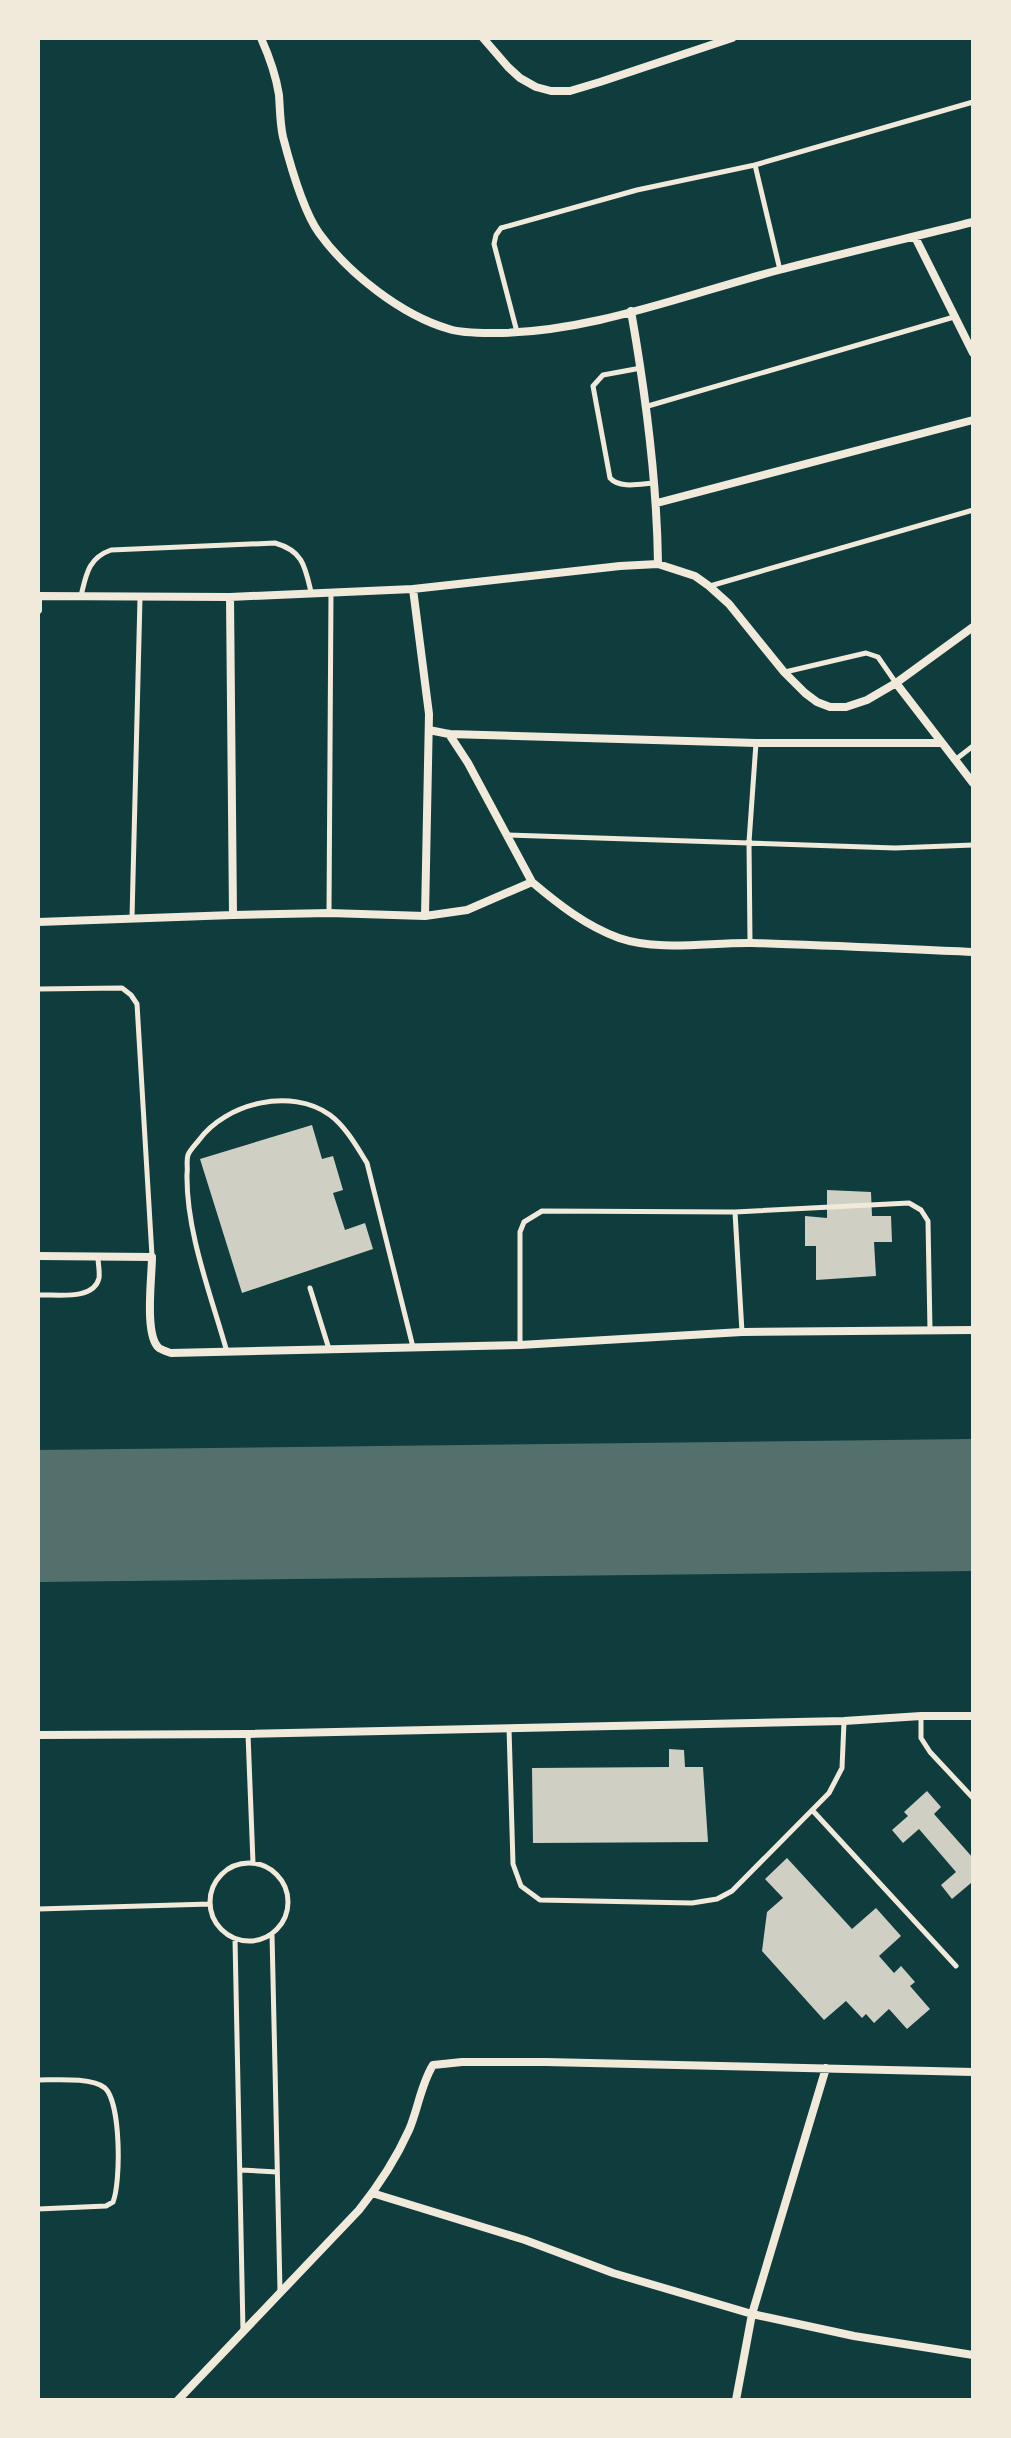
<svg xmlns="http://www.w3.org/2000/svg" width="1011" height="2438" font-family="'Exo 2',sans-serif">
<style>
.lines{fill:none;stroke-linecap:round;stroke-linejoin:round}
.runway{stroke:#53706d;stroke-width:132}
.building{fill:#cfcfc3}
.service{stroke:#f1e9da;stroke-width:5}
.minor{stroke:#f1e9da;stroke-width:8}
</style>
<rect width="100%" height="100%" fill="#0f3d3e"/>
<g class="lines">
<!-- runway -->
<path class="runway" d="M38 1516 972 1505"/>
</g>
<!-- building -->
<path class="building" d="M312 1125 322 1159 333 1156 343 1190 333 1193 345 1230 365 1223 373 1249 242 1293 200 1159Z
M827 1190 871 1192 872 1216H891L892 1242H874L876 1276 816 1280V1246H805V1216L827 1218Z
M669 1749 684 1750 685 1767H703L708 1842 533 1843 532 1768 669 1767Z
M927 1791 941 1807 934 1814 973 1858V1884L971 1883 952 1899 941 1885 956 1872 919 1829 903 1843 892 1830 908 1816 904 1812Z
M787 1858 852 1929 876 1908 901 1936 879 1956 894 1973 901 1966 915 1982 910 1986 930 2009 907 2029 889 2009 874 2023 866 2014 862 2018 846 2001 824 2020 762 1951 767 1912 783 1898 765 1879Z"/>
<g class="lines">
<!-- service -->
<path class="service" d="M780 270 755 165 973 102
M517 332 494 244 496 235 501 228 637 190 755 165
M641 368 603 375 593 386 610 478C620 489 640 484 654 483
M648 406 954 317
M710 586 973 510
M81 596C86 575 88 558 111 550L275 543C303 551 305 566 311 592
M785 672 866 653 878 657 896 683
M955 760 973 746
M508 835 895 848 973 845
M329 913 331 592
M132 918 140 598
M750 942 749 842 756 743
M38 989 122 988 131 995 137 1004 152 1256
M735 1212 909 1203 921 1210 928 1221 930 1330
M310 1288 329 1349
M38 1295C56 1294 94 1301 99 1278 100 1272 98 1264 98 1257
M520 1345V1232L524 1222 542 1211 735 1212 742 1332
M227 1352C211 1295 186 1232 187 1174 188 1168 186 1160 188 1155 190 1150 196 1144 199 1140 226 1103 291 1087 330 1115 346 1127 357 1147 367 1163L413 1347
M921 1716V1738L930 1752 973 1798
M509 1728 513 1864 521 1886 540 1900 692 1903 717 1899 732 1891 829 1793 842 1768 844 1722
M248 1734 253 1863
M813 1811 956 1966
M210 1902a39 39 0 1 1 78 0a39 39 0 1 1-78 0Z
M38 1909 210 1904
M272 1934 280 2291
M235 1939 243 2331
M38 2080C55 2080 92 2077 105 2088 121 2103 121 2182 113 2202L106 2206 38 2209
M241 2170 277 2172"/>
<!-- minor -->
<path class="minor" d="M261 38C269 56 276 75 279 95 280 109 280 124 283 137 290 164 304 212 319 233 348 273 401 315 449 329 461 333 478 333 491 333 587 334 687 294 779 270 844 253 909 238 973 222
M483 38 508 67 520 78 536 87 551 91H570L600 82 732 38
M915 237 973 353
M631 311C646 396 657 479 658 564
M657 503 973 420
M413 589 429 714 425 916
M38 596 230 597 413 589 620 566 658 564 695 576 709 586 729 604 784 672 805 693 817 702 830 707H846L867 700 896 683 973 627
M230 597 233 915
M38 610V596
M896 683 973 783
M429 730 449 734 756 743H942
M532 882C558 904 586 926 619 938 660 952 710 942 753 943 826 945 900 949 973 952
M38 922 233 915 329 913 425 916 467 910 532 882 468 763 449 734
M38 1256 152 1257C152 1276 144 1336 159 1348 160 1349 170 1353 171 1353L520 1345 742 1332 973 1330
M38 1735 248 1734 844 1721 921 1716H973
M372 2193 525 2240 613 2273 752 2314 854 2336 973 2355
M178 2400 359 2210C379 2185 396 2159 409 2130 418 2109 421 2084 433 2065L462 2062H546L973 2072
M736 2400 752 2314 826 2068"/>
</g>
<!-- border -->
<rect width="1011" height="2438" fill="none" stroke="#f1e9da" stroke-width="80"/>
</svg>
